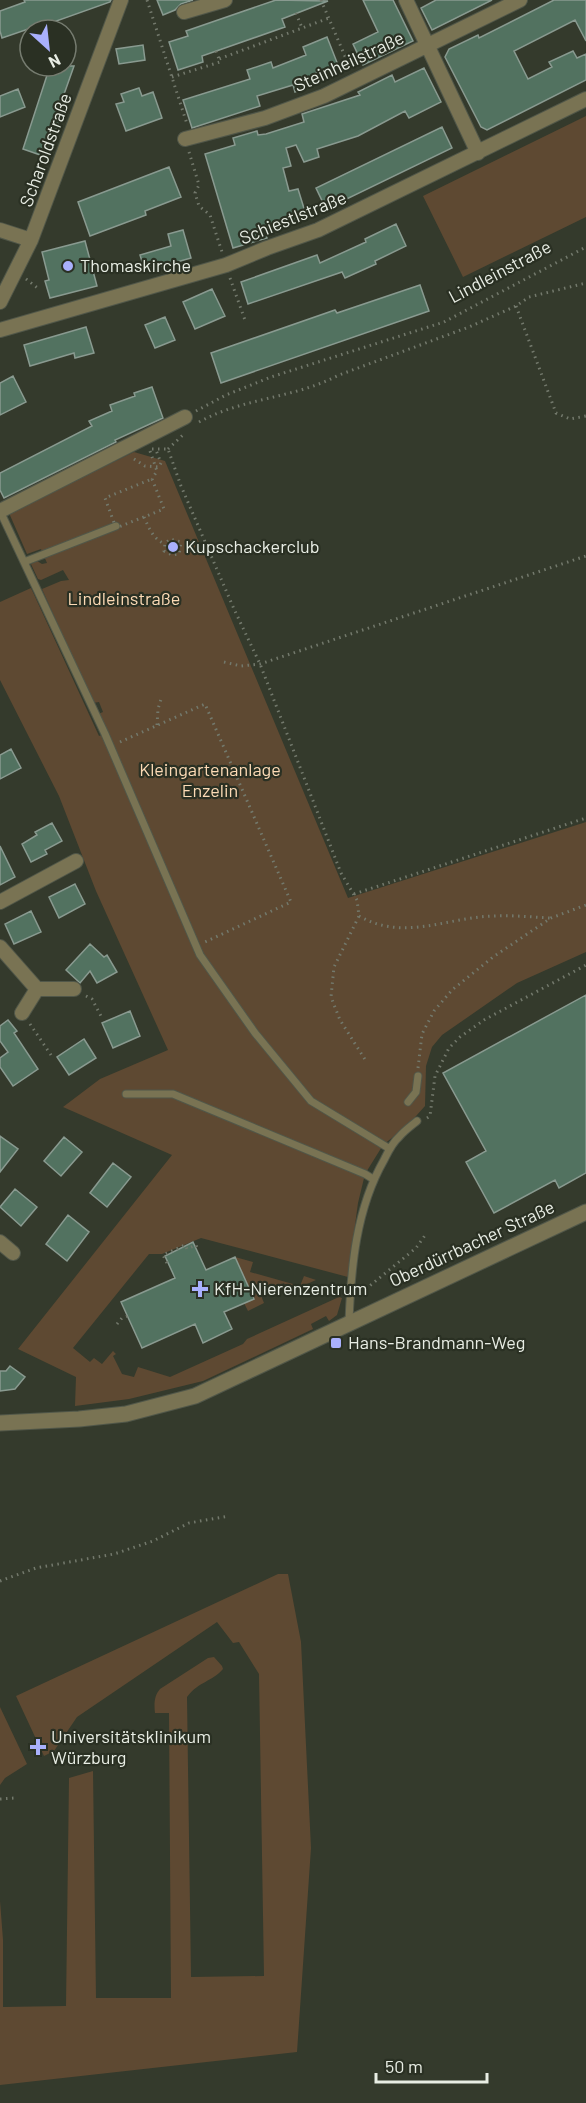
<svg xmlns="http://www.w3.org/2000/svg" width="586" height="2103" font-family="Barlow,sans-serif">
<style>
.green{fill:#5e4932}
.building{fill:#527260;stroke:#899a90;stroke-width:1.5}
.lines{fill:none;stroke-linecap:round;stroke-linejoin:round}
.service-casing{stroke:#515749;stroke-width:9}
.minor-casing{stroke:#515749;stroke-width:16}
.tertiary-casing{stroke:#515749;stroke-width:17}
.path{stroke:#73796c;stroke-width:3;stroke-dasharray:1.5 4.5;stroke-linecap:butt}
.service{stroke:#797353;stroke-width:7}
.minor{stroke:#797353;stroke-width:14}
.tertiary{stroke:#797353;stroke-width:15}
.poi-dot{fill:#a9b0fc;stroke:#2a3023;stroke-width:2}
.labels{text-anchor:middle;stroke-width:4.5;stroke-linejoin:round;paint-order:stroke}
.street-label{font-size:18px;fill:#e8ede4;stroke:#2a3023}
.poi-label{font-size:18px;fill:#e8ede4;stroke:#2a3023;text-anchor:start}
.park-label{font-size:18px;fill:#fddbb6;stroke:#2a3023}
</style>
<rect width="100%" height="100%" fill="#343a2c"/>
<!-- green -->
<path class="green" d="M586 116V217L463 277 423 196Z
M134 452 165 461 348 898 586 822V952L517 983 442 1035 432 1047 426 1066 425 1106 408 1125 383 1145 365 1174 358 1203 348 1277 201 1238 162 1254H149L73 1348 90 1362 94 1358 102 1364 113 1351 116 1354 113 1356 122 1374 134 1377 138 1367 170 1377 243 1344 247 1339 339 1297 342 1298 337 1315 329 1321 326 1316 311 1324 313 1329 203 1381 129 1399 75 1406 76 1377 18 1349 172 1155 63 1107 100 1079 168 1050 96 891 59 796 0 680V602L31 588 99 736 107 733 98 714 103 712 99 702 93 703 42 589 61 581 69 580 63 570 41 580 38 579 31 564 37 561 42 564 47 563 41 549 27 554 9 513Z
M235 1257 253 1262 250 1272 300 1286 304 1276 316 1280 289 1292 284 1283 260 1293 264 1303 248 1311 244 1303 254 1298Z
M278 1574H288L301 1642 311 1848 297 2052 0 2085V1901L3 1940V2007L66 2006 69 1778 93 1771 96 1998H171L169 1713H155C154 1704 154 1696 160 1689L208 1658 214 1657 222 1666 223 1669C212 1682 199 1681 187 1697L191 1977 264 1976 259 1674 239 1642 233 1643 217 1622 77 1717 54 1751 44 1756 16 1696Z
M0 1707 27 1764 5 1778 0 1785Z"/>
<!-- building -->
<path class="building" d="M24 0H111L110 2 34 29V27L2 38 0 31V11L25 2Z
M157 0H193L181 4 175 10 163 15Z
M276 0 328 1 282 19 285 27 202 56 203 62 178 70 169 42 188 36 186 31Z
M363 0H393L413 41 363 65 353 44 378 32Z
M436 0H492L432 30 421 8Z
M554 0H586V41L575 20 514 51 528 79 552 67 549 62 573 51 577 58 586 54V80L487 130 481 127 445 57 449 49 478 35 479 38Z
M327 37 338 65 316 73 320 82 295 92 293 85 257 96 260 106 192 128 183 100 250 79 247 70 271 62 273 68 306 55 303 47Z
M143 45 145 60 119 64 116 49Z
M50 66H74L56 117 60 119 46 157 23 149Z
M424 68 441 102 409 118 405 111 358 136 317 149 319 157 304 162 296 145 286 148 291 166 283 168 289 191 298 189 307 218 265 230 267 238 233 248 205 154 235 145 233 138 257 131 258 135 266 134 304 122 302 114 360 95 358 92 392 75 395 82Z
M139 88 142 96 153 92 162 118 126 131 116 104 124 102 121 94Z
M18 89 25 107 0 117V96Z
M442 127 452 148 326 209 316 188Z
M169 167 181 197 145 211 146 215 90 236 78 202Z
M396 224 406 246 375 261 376 264 345 278 342 272 248 304 241 282 317 255 320 263 366 242 365 239Z
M183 230 191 258 145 271 140 255 171 246 168 234Z
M85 241 97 286 50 298 45 281 49 280 42 252Z
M420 285 429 311 221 383 211 353 335 310 337 313Z
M212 289 225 316 195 329 183 302Z
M165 317 175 340 155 348 145 325Z
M86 327 94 353 75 358 74 353 30 366 24 345Z
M13 376 26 402 0 415V383Z
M152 387 163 418 115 440 116 442 4 498 0 490V473L92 426 89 421 112 411 110 405 135 396 134 393Z
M11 749 21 768 0 779V755Z
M52 823 62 841 45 850 47 854 31 862 22 844 37 835 35 832Z
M0 846 15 877 0 885Z
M75 884 85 904 59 918 49 897Z
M31 911 41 932 14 944 5 924Z
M90 944 104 957 107 955 117 972 97 983 90 971 80 983 66 970Z
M586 995V1173L559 1188 555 1180 494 1213 466 1162 486 1151 443 1073Z
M130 1011 140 1036 113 1048 102 1023Z
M8 1020 17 1031 14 1033 38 1069 13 1086 0 1067V1058L8 1052 0 1041V1026Z
M84 1039 96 1058 69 1075 57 1057Z
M0 1136 18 1149 0 1172Z
M64 1137 82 1152 61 1176 44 1161Z
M113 1163 131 1177 107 1207 90 1193Z
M15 1189 37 1207 21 1226 0 1207Z
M68 1215 89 1232 67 1261 46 1244Z
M193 1242 206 1270 235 1257 254 1299 224 1312 232 1329 203 1343 195 1324 142 1348 121 1302 175 1278 165 1256Z
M10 1366 25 1377 15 1389 0 1391V1371H6Z"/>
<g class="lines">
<defs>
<path id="service" d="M0 511 105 734 200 955 255 1033 311 1101 390 1149
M24 562 116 526
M126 1094H173L365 1174 373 1179
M408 1102 416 1092 418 1076
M349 1322C351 1267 356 1209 384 1160 388 1152 392 1143 399 1137 404 1131 411 1126 417 1121"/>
<path id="minor" d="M406 0 478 153
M184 12 225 0
M185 139 265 118 324 96 520 0
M0 230 31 240
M0 302 31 240 121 0
M0 330 226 265 267 248 318 230 586 99
M0 511 185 417
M0 902 76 861
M0 947 37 989H74
M22 1013 37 989
M0 1242 13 1253"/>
<path id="tertiary" d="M0 1423 79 1419 126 1414 195 1396 586 1212"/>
</defs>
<!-- service casing -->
<use href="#service" class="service-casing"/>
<!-- minor casing -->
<use href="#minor" class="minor-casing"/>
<!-- tertiary casing -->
<use href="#tertiary" class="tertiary-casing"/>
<!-- path -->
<path class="path" d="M147 0 187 124
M321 0 350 68
M296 13 302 28
M216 51 219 59
M172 77 220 62 219 59 329 18
M189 152 199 185 195 193 199 206 210 215 222 252
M230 278 246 323
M26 279 39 289
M516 306 556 413 570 419 586 416
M196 411 226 395 271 377 444 322 586 247
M199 422C245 397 293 399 339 375L469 327 516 306 529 297 586 283
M152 449H168L181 486 234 609 260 664 341 873 357 900 359 916 334 967 331 997 340 1020 366 1061
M168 449 184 434
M150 451 157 471 152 479
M134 459 145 466 159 467 161 463 156 450
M152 479 164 509 116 528 105 498Z
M144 517C149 528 153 539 165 544L164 551 172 555 179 554 181 542 170 539 165 544
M224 662 241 666 260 664 586 556
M157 725 158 709 162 696
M120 742 205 704 291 902 205 942
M354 894 586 818
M359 916C404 942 447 917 494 916 512 915 531 917 550 918
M86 996 92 999 102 1018
M30 1024 51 1055
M418 1068 422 1034 434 1011 452 990 493 957 551 918 586 905
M427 1118 430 1116 435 1076 449 1048 460 1037 484 1020 586 965
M167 1263 163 1255 185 1245 187 1249 196 1245 197 1248
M361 1293 416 1248 426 1234
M117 1324 122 1318 128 1316
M0 1581 36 1568 114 1554 153 1541 189 1523 229 1516
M0 1799 15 1798"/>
<!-- service -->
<use href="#service" class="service"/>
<!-- minor -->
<use href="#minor" class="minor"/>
<!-- tertiary -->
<use href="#tertiary" class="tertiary"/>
</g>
<!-- markers -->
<g class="poi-dot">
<circle cx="68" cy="266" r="6"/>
<circle cx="173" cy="547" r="6"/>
<path d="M197 1280h6v6h6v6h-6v6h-6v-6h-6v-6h6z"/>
<rect x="330" y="1337" width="12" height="12" rx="3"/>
<path d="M35 1738h6v6h6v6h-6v6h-6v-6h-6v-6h6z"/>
</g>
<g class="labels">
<!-- street labels -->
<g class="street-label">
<text transform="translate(349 62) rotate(-25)" y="6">Steinheilstraße</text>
<text transform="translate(46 150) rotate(-70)" y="6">Scharoldstraße</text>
<text transform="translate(293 218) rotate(-22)" y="6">Schiestlstraße</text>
<text transform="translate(500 272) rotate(-28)" y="6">Lindleinstraße</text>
<text transform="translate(472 1244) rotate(-25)" y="6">Oberdürrbacher Straße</text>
</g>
<!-- poi labels -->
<g class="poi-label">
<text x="80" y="272">Thomaskirche</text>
<text x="185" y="553">Kupschackerclub</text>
<text x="214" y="1295">KfH-Nierenzentrum</text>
<text x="348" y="1349">Hans-Brandmann-Weg</text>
<text x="51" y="1743">Universitätsklinikum<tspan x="51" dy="21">Würzburg</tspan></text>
</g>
<!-- park labels -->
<g class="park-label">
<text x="124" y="605">Lindleinstraße</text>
<text x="210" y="776">Kleingartenanlage<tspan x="210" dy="21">Enzelin</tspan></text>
</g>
</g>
<!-- north arrow -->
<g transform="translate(48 48) rotate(153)"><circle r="28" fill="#2a3023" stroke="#767c70" stroke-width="1.5"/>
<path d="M0-4.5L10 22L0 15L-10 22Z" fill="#a9b0fc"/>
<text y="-9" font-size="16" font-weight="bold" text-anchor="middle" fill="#e8ede4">N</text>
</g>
<!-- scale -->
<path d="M376 2073v9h111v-9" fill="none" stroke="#e8ede4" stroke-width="3"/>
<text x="385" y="2073" font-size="18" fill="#e8ede4" stroke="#2a3023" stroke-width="4.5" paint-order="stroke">50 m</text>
</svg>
